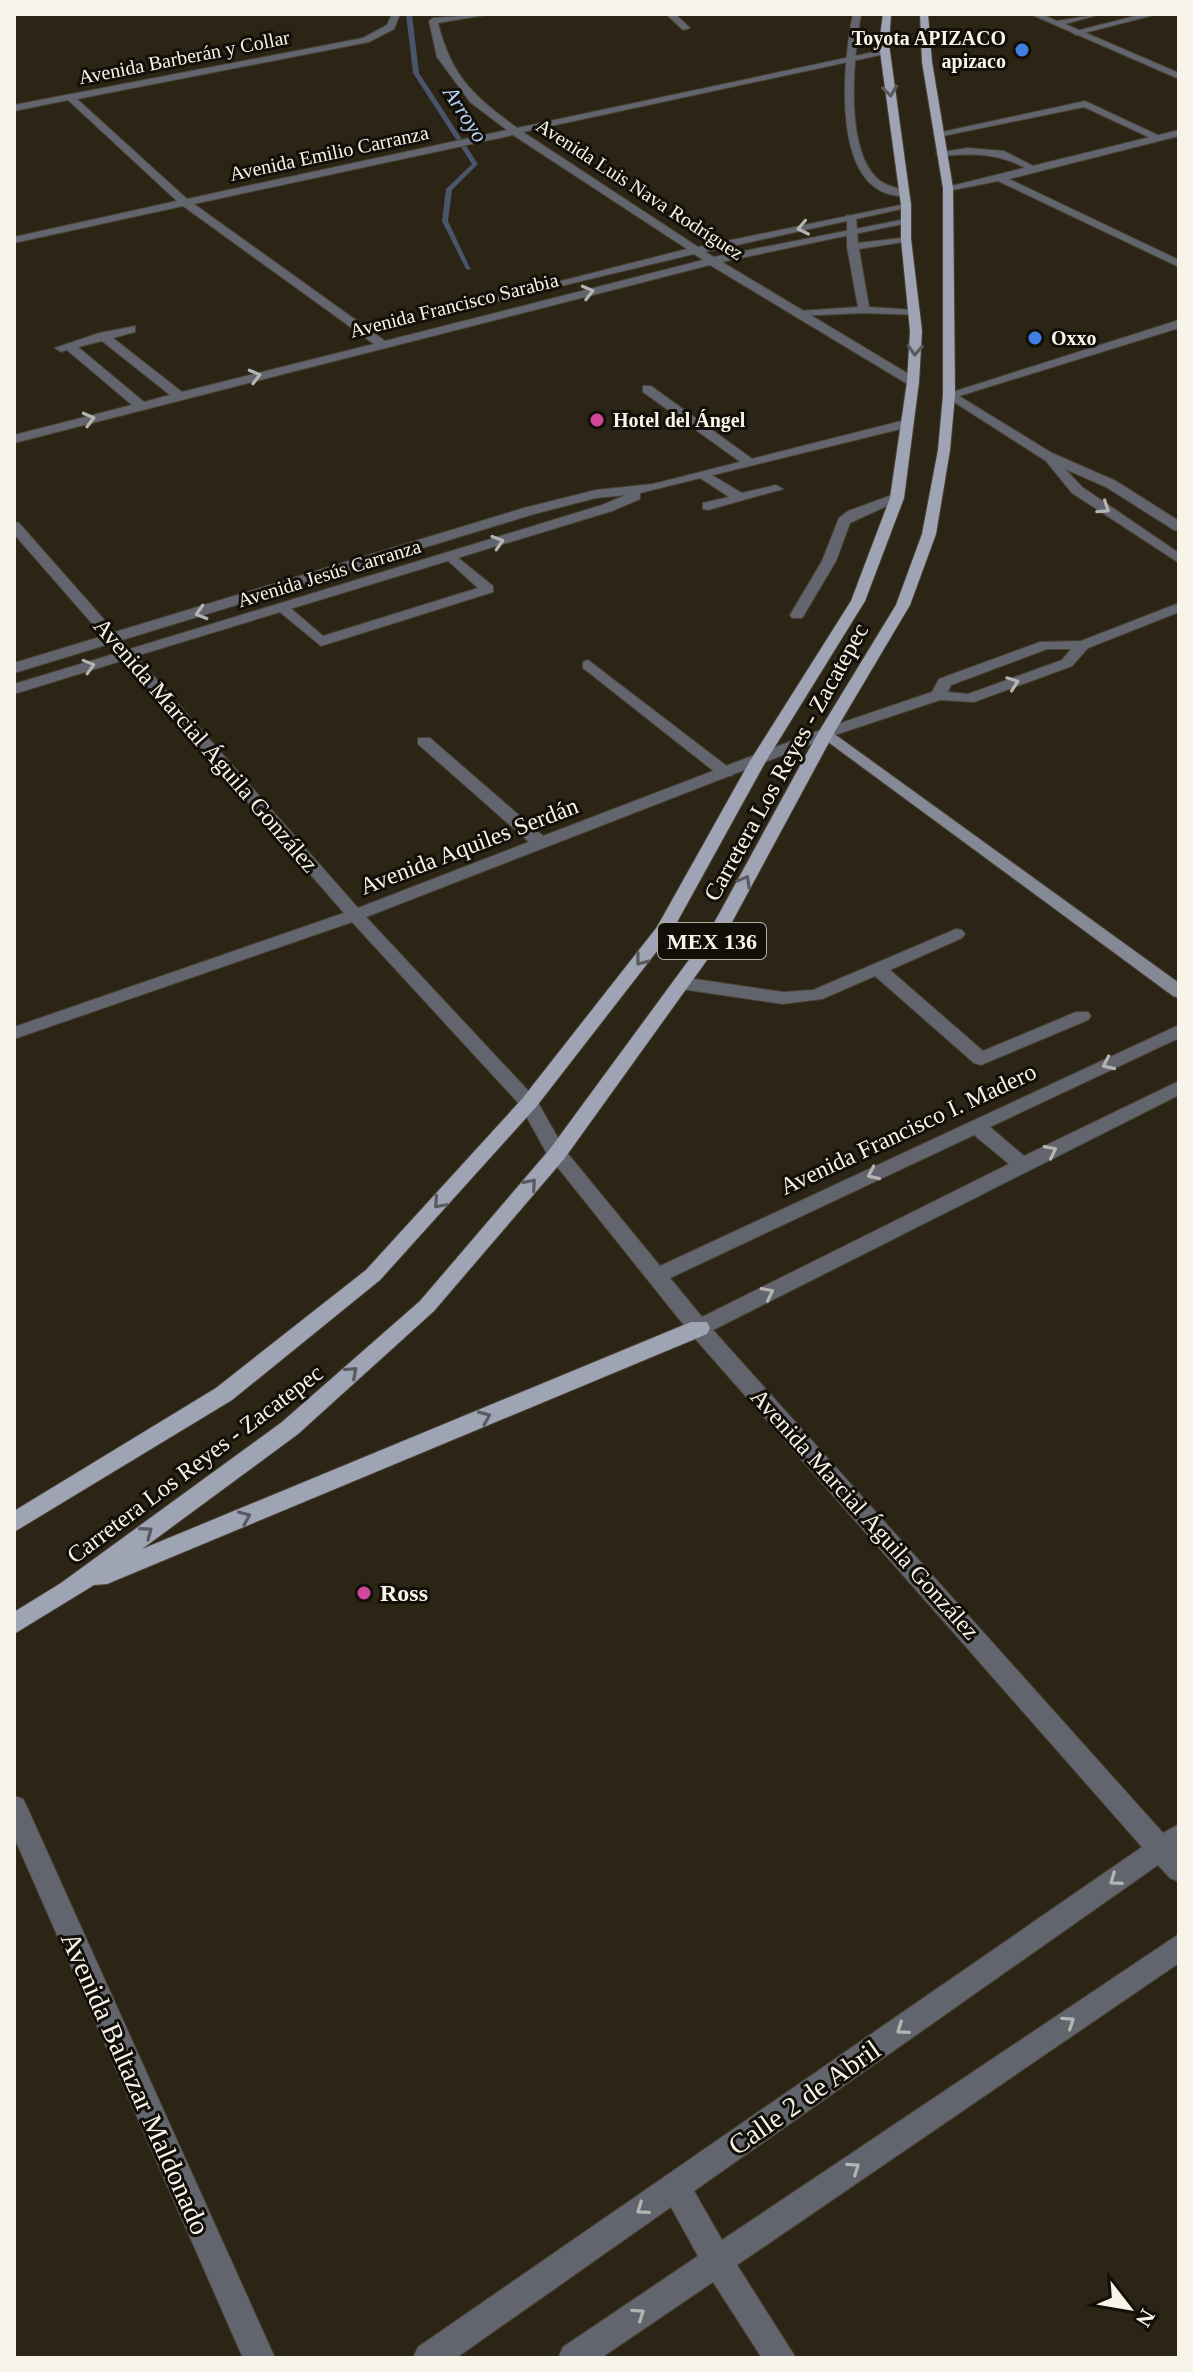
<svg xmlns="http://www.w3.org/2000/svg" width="1193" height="2372" font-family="Georgia,serif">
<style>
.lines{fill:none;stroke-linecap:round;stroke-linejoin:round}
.stream{fill:#4a546a;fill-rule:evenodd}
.service-casing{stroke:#494234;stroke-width:2}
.pedestrian-casing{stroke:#494234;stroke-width:2}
.minor-casing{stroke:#494234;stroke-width:2}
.secondary-casing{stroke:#494234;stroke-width:2}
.primary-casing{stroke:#494234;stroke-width:2}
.service{fill:#62656d;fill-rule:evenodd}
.pedestrian{fill:#62656d;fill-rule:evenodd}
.minor{fill:#62656d;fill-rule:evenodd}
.secondary{fill:#858995;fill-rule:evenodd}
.primary{fill:#9fa4b5;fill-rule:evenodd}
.oneway{stroke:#585a5e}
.oneway2{stroke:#b4b4b1}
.shop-dot{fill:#3f7fe0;stroke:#110f08;stroke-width:3}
.hotel-dot{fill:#d1479c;stroke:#110f08;stroke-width:3}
.labels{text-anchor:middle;stroke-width:6;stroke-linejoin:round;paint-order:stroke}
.far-poi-label{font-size:20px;font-weight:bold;fill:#f8f4e9;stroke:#110f08;text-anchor:start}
.far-street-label{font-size:20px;fill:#f8f4e9;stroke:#110f08}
.far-water-label{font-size:22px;font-style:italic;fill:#b9d5fd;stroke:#110f08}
.shield{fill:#110f08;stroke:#b3afa6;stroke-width:2}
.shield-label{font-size:22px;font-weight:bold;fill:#f8f4e9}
.street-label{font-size:24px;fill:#f8f4e9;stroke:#110f08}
.poi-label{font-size:24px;font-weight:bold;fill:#f8f4e9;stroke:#110f08;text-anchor:start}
.near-street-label{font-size:28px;fill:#f8f4e9;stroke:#110f08}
</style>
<rect width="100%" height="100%" fill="#2c2516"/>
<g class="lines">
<!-- stream -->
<path class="stream" d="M406 14H412L419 73 478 164 452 190 448 221 471 270 466 269 442 221 446 189 472 164 413 73Z"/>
<defs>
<path id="service" d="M666 14H675L690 28 683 30Z
M853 14H861C854 55 843 150 879 180 886 186 899 188 908 192V196C828 201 843 62 853 14Z
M1143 14H1158L1076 35 1072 32Z
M1085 101 1164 138 1155 140 1084 107 938 137 933 134Z
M968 148 1004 151 1041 170 1032 172C1001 153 976 153 941 156L936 153Z
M847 215 856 217 858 243 910 237V241L859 249 869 307 914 310 918 311V315L864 313 795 316 793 314 799 311 858 307 847 247Z
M643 386H651L758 463 746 466 643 392Z
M705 471 742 493 776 485 783 489 708 510 703 509V503L729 497 700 478 698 475Z
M892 495 904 498 850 523 836 561 804 615 802 618H792L790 615 822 561 839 518 848 511Z
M451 552 493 586V592L321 646 275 608 277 605H287L323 636 478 588 446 559 444 556Z
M588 660 732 770V776H720L583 668V662Z
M956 929 962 930 965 934 962 938 890 970 983 1051 1076 1012H1088L1091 1016 1088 1020 981 1065 974 1063 875 976 822 999 783 1004 681 989 672 983 681 977 783 992 813 990Z"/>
<path id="pedestrian" d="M529 1097 536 1099 567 1154 564 1159H550L547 1154 519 1103Z"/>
<path id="minor" d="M392 14H400L394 29 369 42 77 99 187 199 507 130 470 102 437 57 429 21 433 18 491 14 438 23C452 78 473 95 517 128L888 49 885 54 523 132 698 247 910 203 911 205 906 208 705 252 714 257 911 218V222L907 223 722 262 917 379V385H909L710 265 14 443V435L132 405 67 350 61 352 55 348 99 333 135 326V332L113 338 182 392 374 344 183 206 14 243V237L177 201 68 100 14 111V105L363 38 387 25ZM513 135 687 249 478 302V306L694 254 703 260 385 341 194 204ZM102 341 170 395 144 402 78 347Z
M1030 14H1041L1057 21 1101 14 1065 24 1179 73V79Z
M1179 130V136L1009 179 1179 260V267L998 181 948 191 943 188Z
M1179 320V328L959 396 1052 453 1116 481 1179 521V531L1174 530 1106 487 1065 469 1082 487 1179 553V563L1072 493 1046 461 943 395Z
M909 419 913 420V426L640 493V499L612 511 136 656 358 908 529 842 418 744V738H430L543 836 820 730 932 692 939 679 1040 642 1081 641 1179 603V612L1088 648 1072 666 974 702 940 700 832 736 366 917 536 1099 539 1103 536 1107H522L352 922 14 1039V1027L344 913 124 660 14 694V684L117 653 109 644 14 673V663L103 636 14 534V522L19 523 115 632 524 508 596 490 653 484ZM626 495 602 505 130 649 122 640 534 514 596 498ZM1047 649H1071L1062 660 968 694 948 692 951 685Z
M1179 1025V1038L990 1127 1024 1156 1179 1081V1095L713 1330 1163 1833 1179 1824V1882L1170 1878 1158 1865 694 2191 722 2240 1179 1934V1963L737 2265 796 2358H762L713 2282 601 2358H558L563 2347 698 2256 671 2207 456 2358H413L418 2347 1142 1847 691 1334 547 1154 550 1149H564L660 1266ZM974 1135 1009 1164 702 1317 670 1278Z
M14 1796 23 1799 27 1807 275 2358H243L14 1837Z"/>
<path id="secondary" d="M826 728 1179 983V998L1173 996 820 736V730Z"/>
<path id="primary" d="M883 14H891L889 44 911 205V239L922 331 919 382 904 498 865 601 766 761 671 933 536 1107 380 1280 232 1400 14 1532V1511L216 1388 366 1270 522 1099 657 927 750 761 851 601 890 498 907 382 910 331 901 239V205L879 44Z
M920 14H928L932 62 953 188 955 395 950 450 936 534 910 605 834 733 725 935 564 1159 434 1311 298 1434 142 1549 691 1322H707L710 1328 707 1334 107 1584 94 1585 14 1634V1612L61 1583 282 1422 420 1301 550 1149 708 934 818 733 896 605 922 534 938 450 943 395V188L922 62Z"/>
</defs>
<!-- service casing -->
<use href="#service" class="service-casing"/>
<!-- pedestrian casing -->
<use href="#pedestrian" class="pedestrian-casing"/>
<!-- minor casing -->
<use href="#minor" class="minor-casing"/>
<!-- secondary casing -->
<use href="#secondary" class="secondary-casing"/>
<!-- primary casing -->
<use href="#primary" class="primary-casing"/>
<!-- service -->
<use href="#service" class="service"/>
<!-- pedestrian -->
<use href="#pedestrian" class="pedestrian"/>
<!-- minor -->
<use href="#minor" class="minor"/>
<!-- secondary -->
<use href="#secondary" class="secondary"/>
<!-- primary -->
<use href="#primary" class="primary"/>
</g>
<!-- one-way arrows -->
<defs><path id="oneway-chevron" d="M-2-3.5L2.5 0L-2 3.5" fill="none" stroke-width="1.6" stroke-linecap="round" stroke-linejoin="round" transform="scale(2)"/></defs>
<g class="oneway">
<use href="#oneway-chevron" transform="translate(890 91) rotate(83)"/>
<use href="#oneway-chevron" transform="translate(915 350) rotate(93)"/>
<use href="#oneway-chevron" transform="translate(745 881) rotate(-61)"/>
<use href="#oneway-chevron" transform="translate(641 960) rotate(128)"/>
<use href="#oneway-chevron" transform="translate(531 1184) rotate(-49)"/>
<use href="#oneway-chevron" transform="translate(439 1203) rotate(132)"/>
<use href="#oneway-chevron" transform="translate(352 1372) rotate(-42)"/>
<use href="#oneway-chevron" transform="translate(485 1417) rotate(-23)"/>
<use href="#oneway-chevron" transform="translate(245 1517) rotate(-23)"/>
<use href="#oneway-chevron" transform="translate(147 1532) rotate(-36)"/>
</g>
<g class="oneway2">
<use href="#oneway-chevron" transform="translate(803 228) rotate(168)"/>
<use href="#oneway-chevron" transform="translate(588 292) rotate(-14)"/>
<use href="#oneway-chevron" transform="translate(255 376) rotate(-15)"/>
<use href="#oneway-chevron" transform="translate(89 419) rotate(-15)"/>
<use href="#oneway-chevron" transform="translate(1104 508) rotate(34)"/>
<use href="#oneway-chevron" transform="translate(498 542) rotate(-17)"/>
<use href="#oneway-chevron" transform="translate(201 613) rotate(163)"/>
<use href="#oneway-chevron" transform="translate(89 666) rotate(-16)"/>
<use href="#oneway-chevron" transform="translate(1013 683) rotate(-20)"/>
<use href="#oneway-chevron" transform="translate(1108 1064) rotate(155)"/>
<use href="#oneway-chevron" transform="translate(1051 1151) rotate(-27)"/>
<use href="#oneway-chevron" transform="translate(873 1174) rotate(155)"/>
<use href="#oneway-chevron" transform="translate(768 1293) rotate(-27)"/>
<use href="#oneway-chevron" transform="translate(1115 1880) rotate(145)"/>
<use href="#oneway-chevron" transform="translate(1069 2022) rotate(-34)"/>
<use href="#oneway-chevron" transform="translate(902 2029) rotate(145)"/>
<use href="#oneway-chevron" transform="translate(854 2168) rotate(-34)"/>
<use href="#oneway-chevron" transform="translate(642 2209) rotate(145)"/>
<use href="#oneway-chevron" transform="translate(639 2314) rotate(-34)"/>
</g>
<!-- markers -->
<g class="shop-dot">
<circle cx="1022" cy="50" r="8"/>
<circle cx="1035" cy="338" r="8"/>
</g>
<g class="hotel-dot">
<circle cx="597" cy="420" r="8"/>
<circle cx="364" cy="1593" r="8"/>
</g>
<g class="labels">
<!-- far-poi labels -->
<g class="far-poi-label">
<text x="1006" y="45" text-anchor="end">Toyota APIZACO<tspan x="1006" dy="23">apizaco</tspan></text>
<text x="1051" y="345">Oxxo</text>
<text x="613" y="427">Hotel del Ángel</text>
</g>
<!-- far-street labels -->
<g class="far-street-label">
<text transform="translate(184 57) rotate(-11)" y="7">Avenida Barberán y Collar</text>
<text transform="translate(329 153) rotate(-12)" y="7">Avenida Emilio Carranza</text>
<text transform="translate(640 189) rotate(33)" y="7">Avenida Luis Nava Rodríguez</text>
<text transform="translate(454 305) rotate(-14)" y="7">Avenida Francisco Sarabia</text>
<text transform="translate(329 573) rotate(-17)" y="7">Avenida Jesús Carranza</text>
</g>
<!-- far-water labels -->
<g class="far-water-label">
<text transform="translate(466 114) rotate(57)" y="8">Arroyo</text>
</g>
<!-- shield labels -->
<rect class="shield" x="658" y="923" width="108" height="36" rx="6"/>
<g class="shield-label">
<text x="712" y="949">MEX 136</text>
</g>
<!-- street labels -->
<g class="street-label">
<text transform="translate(206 745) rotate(49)" y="8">Avenida Marcial Águila González</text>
<text transform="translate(786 762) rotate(-61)" y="8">Carretera Los Reyes - Zacatepec</text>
<text transform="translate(469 846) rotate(-21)" y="8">Avenida Aquiles Serdán</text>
<text transform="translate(908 1129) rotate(-25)" y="8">Avenida Francisco I. Madero</text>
<text transform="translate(195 1464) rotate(-37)" y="8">Carretera Los Reyes - Zacatepec</text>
<text transform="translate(865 1514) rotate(48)" y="8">Avenida Marcial Águila González</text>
</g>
<!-- poi labels -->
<g class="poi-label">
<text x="380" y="1601">Ross</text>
</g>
<!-- near-street labels -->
<g class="near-street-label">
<text transform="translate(136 2083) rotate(66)" y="10">Avenida Baltazar Maldonado</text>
<text transform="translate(804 2097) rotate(-35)" y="10">Calle 2 de Abril</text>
</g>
</g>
<!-- border -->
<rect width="1193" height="2372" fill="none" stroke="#f8f4e9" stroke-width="32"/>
<!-- north arrow -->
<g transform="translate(1129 2308) rotate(121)" stroke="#110f08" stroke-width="6" paint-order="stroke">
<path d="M0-6L14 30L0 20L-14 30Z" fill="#f8f4e9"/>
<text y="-12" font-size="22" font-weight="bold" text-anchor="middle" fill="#f8f4e9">N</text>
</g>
</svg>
